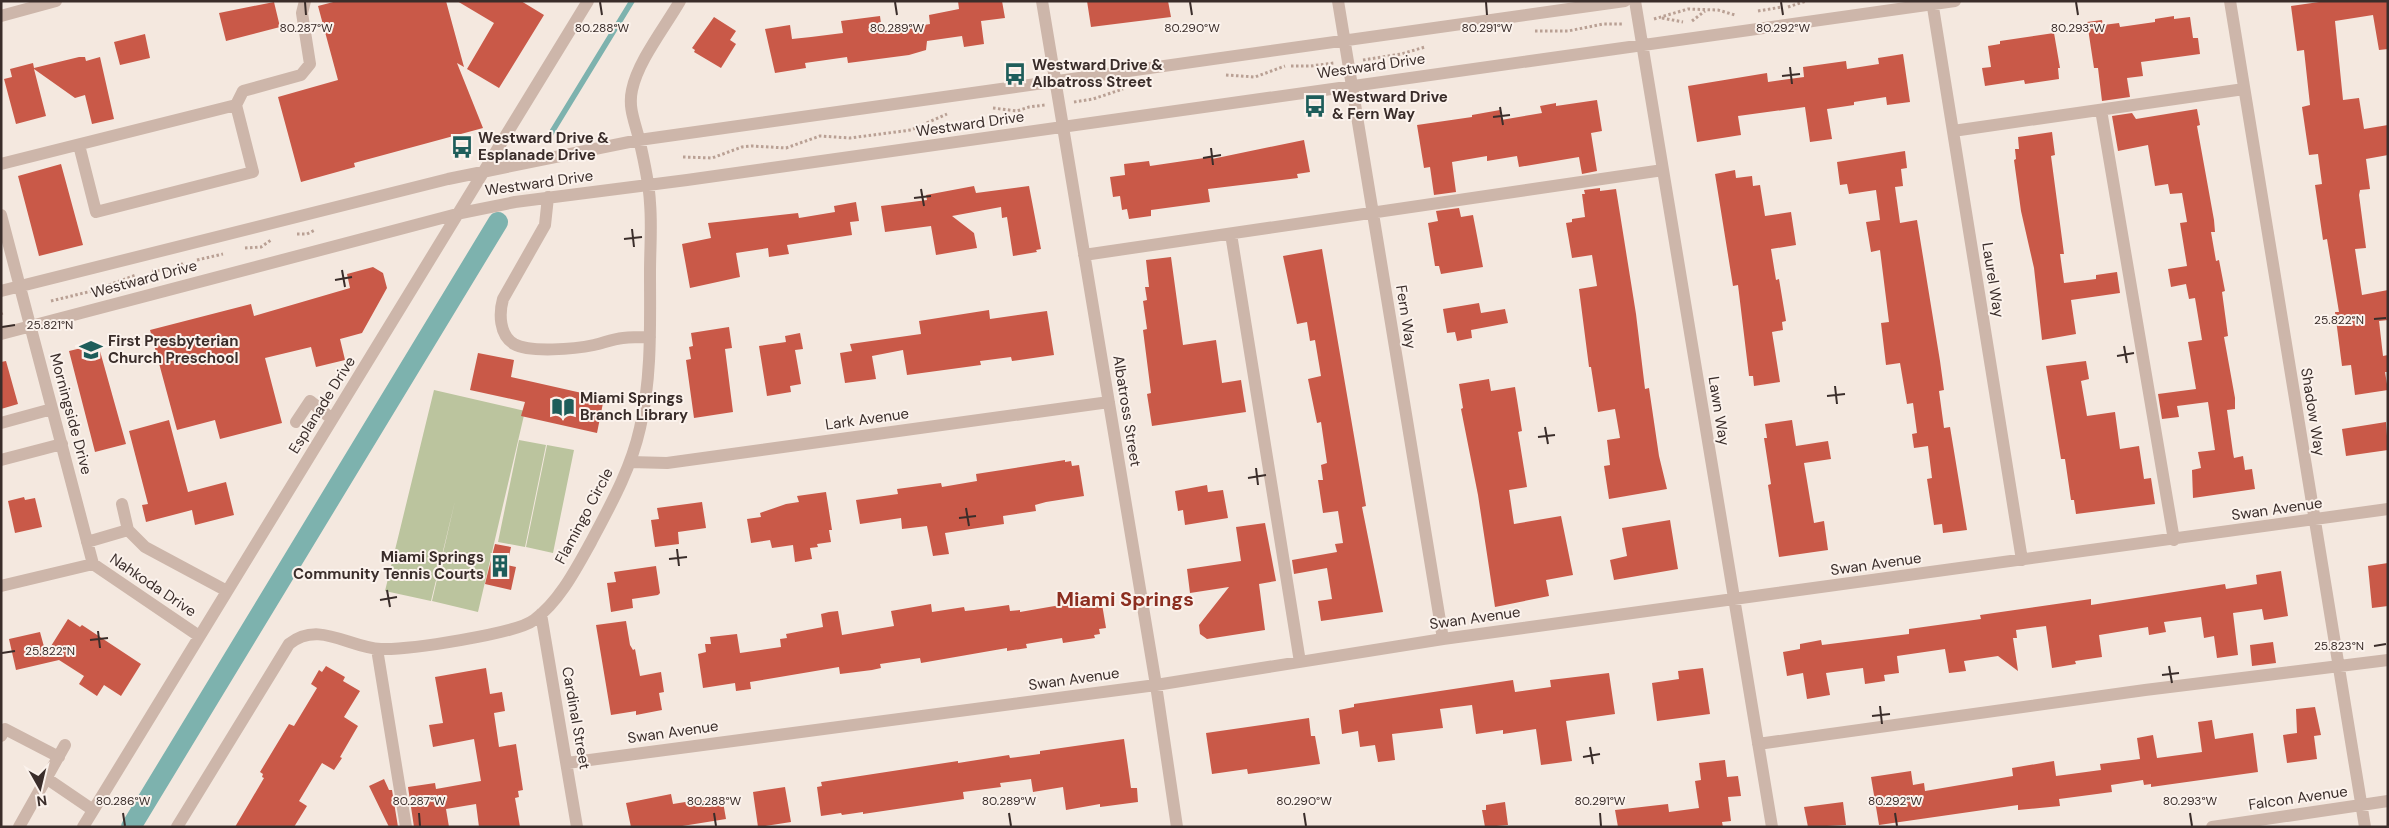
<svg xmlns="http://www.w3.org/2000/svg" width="2389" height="828" font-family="'DM Sans',sans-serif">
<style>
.green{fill:#bbc49e}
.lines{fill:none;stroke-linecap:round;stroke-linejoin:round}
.stream{stroke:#7db2ae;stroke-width:5.5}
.canal{stroke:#7db2ae;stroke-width:20}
.building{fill:#c95948}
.path{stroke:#b9a094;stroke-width:3;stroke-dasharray:2.5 2.5;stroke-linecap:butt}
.minor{stroke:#cdb6aa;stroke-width:12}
.ticks{fill:none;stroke:#3a2d2a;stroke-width:2}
.labels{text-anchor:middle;stroke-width:4;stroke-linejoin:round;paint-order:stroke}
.poi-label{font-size:15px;font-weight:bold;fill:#3a2d2a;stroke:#fbf2ec;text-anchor:start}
.street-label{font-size:15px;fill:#3a2d2a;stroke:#fbf2ec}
.district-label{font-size:20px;font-weight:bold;fill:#8c2e20;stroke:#fbf2ec}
.ticks-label{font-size:12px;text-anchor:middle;fill:#3a2d2a;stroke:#fbf2ec;stroke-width:4;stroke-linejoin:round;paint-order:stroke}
</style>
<rect width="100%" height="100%" fill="#f4e8df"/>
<!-- green -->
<path class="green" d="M434 390 525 411 478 612 432 601 455 501 431 601 385 591Z
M519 440 546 445 525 547 498 542Z
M547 445 574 450 553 553 526 547Z"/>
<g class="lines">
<!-- stream -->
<path class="stream" d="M547 140 632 1"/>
<!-- canal -->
<path class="canal" d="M131 827 498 222"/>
</g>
<!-- building -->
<path class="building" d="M337 1H446L464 67 457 63 483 128 354 163 355 167 301 182 278 97 338 80 318 6Z
M457 1H521L544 15 499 88 467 69 494 23Z
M958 1H1002L1005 18 981 21 984 44 964 47 962 36 927 41 926 50 909 55 848 63 847 57 805 63 806 68 775 73 765 29 790 25 792 39 811 37 843 33 841 21 880 16 882 32 930 24 929 15 959 9Z
M1087 1H1168L1171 17 1091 27Z
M2326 1H2388V49L2379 50 2373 15 2335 21 2343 100 2359 98 2364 129 2388 125V155L2366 159 2370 189 2360 190 2359 195 2366 248 2355 249 2362 295 2388 290V320L2379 321 2383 356 2388 355V372H2385L2388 390 2355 395 2351 365 2342 366 2335 312H2339L2327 239 2323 240 2315 185 2322 184 2318 154 2309 155 2302 107 2310 105 2304 50 2297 51 2291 6Z
M274 2 280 27 226 41 219 13Z
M2174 16V19L2190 17 2193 38H2198L2200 54 2141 62 2143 76 2127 78 2130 97 2102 101 2098 68H2094L2087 22 2102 20 2103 25 2119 23 2120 27 2155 22V19Z
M714 17 736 31 730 40 736 44 721 68 694 52 695 50 692 48Z
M2054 33 2060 68H2058L2059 79 2025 84 2024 80 1985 86 1982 68 1991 67 1988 46 2000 44V41Z
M145 34 150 58 120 65 114 42Z
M1903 54 1910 102 1887 105 1886 97 1854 102V105L1827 109 1832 139 1810 142 1805 107 1738 116 1741 135 1697 142 1688 86 1767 73 1768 82 1804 77 1803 67 1846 61 1847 69 1879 64 1878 58Z
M79 57H85L86 61 100 57 114 119 92 124 85 95 75 98 34 69 46 116 16 124 4 79 12 77 10 69 33 63 34 68Z
M1597 100 1602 131 1591 133 1597 171 1582 174 1579 157 1519 167 1517 156 1487 161V156L1452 162 1456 192 1434 195 1430 167 1424 168 1417 125 1472 117V115L1500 110 1501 120 1542 113 1540 106 1556 103V106Z
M2197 109 2200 125 2197 126 2214 220 2215 232H2211L2216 261 2219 260 2225 291 2222 292 2228 336 2224 337 2235 398V409L2227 410 2233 453 2234 458 2243 456 2245 470 2252 469 2255 489 2193 498 2192 470 2201 468 2198 452 2215 450 2208 402 2177 406 2179 417 2162 419 2158 394 2196 389 2188 342 2202 340 2195 298 2189 299 2186 284 2171 287 2168 269 2187 266 2180 223 2187 222 2182 193 2170 194 2168 184 2155 186 2148 145 2118 151 2112 116 2132 113 2136 119Z
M2052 132 2055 155 2051 156 2064 254H2060L2064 283 2096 279V275L2117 272 2120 293 2071 300 2076 334 2042 340 2034 268 2021 211 2014 160 2016 159 2015 149H2019L2018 137Z
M1304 140 1310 172 1297 174 1298 178 1208 189 1210 202 1151 210V216L1129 219 1127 209 1122 210 1120 196 1113 197 1110 177 1125 175 1124 164 1149 161 1150 166 1211 157 1212 159Z
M1905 151 1907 168 1901 169 1903 186 1895 187 1900 223 1917 220 1940 361 1944 390 1939 391 1944 428 1950 427 1967 530 1943 533 1942 524 1934 525 1927 479 1932 478 1928 446 1914 448 1912 434 1917 433 1913 403 1907 404 1900 363 1886 365 1881 323 1889 322 1880 250 1871 252 1866 222 1880 220 1876 190 1849 194 1847 184 1840 185 1837 162Z
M61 164 83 245 39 256 18 176Z
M1735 170 1736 178 1752 176 1753 186 1760 185 1765 216 1791 212 1796 245 1771 249 1776 280 1779 279 1786 321 1782 322 1783 330 1772 332 1780 382 1754 386 1753 376H1749L1738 285 1733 286 1715 174Z
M974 186 976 193 1029 186 1041 249 1036 250 1037 252 1013 256 1007 217 1002 218 1001 207 952 216 974 233 977 248 936 255 931 226 885 232 881 206 927 200 926 195Z
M1600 188V191L1616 189 1636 314 1645 389 1649 388 1659 456 1667 489 1609 499 1604 466 1610 465 1607 440 1620 438 1615 409 1598 412 1591 367H1589L1579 289 1597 286 1592 255 1572 258 1566 223 1572 222V219L1585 217 1582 194H1585L1584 190Z
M856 202 859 221 850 222 852 235 787 245 789 254 769 257 768 248 736 253 740 277 690 288 682 244 711 238 708 223 798 213 799 218 835 212 834 206Z
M1459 208 1461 217 1473 215 1483 267 1441 274 1439 266H1435L1428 223 1438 221 1436 211Z
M1322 249 1366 506 1362 507 1383 612 1321 621 1318 601 1332 599 1327 568 1294 574 1292 560 1337 552 1335 544 1343 543 1338 511 1323 513 1318 480H1323L1321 465 1327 463 1321 422 1317 423 1308 379 1321 376 1315 340 1310 341 1307 322 1297 324 1283 256Z
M1171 257 1183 345 1216 340 1222 383 1241 380 1246 412 1152 426 1147 394 1151 393 1143 330 1147 329 1143 301 1147 300 1145 287H1149L1146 260Z
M373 267 383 273 387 288 362 333 340 339 345 360 316 367 311 347 265 358 282 423 220 439 215 420 177 430 150 330 251 304 254 316 350 288 347 274Z
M1479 303 1481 313 1505 309 1508 323 1471 330 1472 338 1457 341 1455 332 1447 333 1443 309Z
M989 310 990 319 1047 311 1054 355 1012 361 1011 357 980 361 981 365 907 375 903 350 872 356 876 379 845 383 840 353 852 351 850 344 921 334 919 321Z
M729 327 732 348 725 349 733 412 694 418 686 360 691 359 689 347 693 346 691 333Z
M800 333 803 349 795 350 801 384 790 386 791 392 767 396 759 346 786 342 785 336Z
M98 344 126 444 95 452 69 351Z
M478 353 514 360 511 377 604 398 597 433 521 416 525 402 470 390Z
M6 361 18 404 1 409V362Z
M2086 361 2089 379 2081 381 2087 416 2115 412 2120 449 2139 446 2144 479 2151 478 2155 504 2076 514 2074 500H2071L2065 459H2061L2046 366Z
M1489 379 1491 391 1515 387 1522 431 1518 432 1527 487 1509 490 1514 524 1561 516 1573 575 1546 580 1549 596 1495 607 1478 495 1461 409 1463 408 1459 384Z
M169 420 188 492 226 482 234 515 195 525 192 510 146 522 142 505 148 504 129 431Z
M1792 420 1796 446 1828 441 1831 459 1804 463 1814 523 1824 521 1828 550 1779 557 1768 485 1771 484 1764 438H1767L1765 424Z
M2386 422 2388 450 2346 456 2342 429Z
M1065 460V462L1071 461 1072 466 1079 465 1084 496 1046 502 1035 505 1036 511 1003 516 1004 524 945 533 949 554 933 556 927 526 902 529 901 518 860 524 856 500 898 494 897 489 941 483 942 487 977 481 976 474Z
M1207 485 1208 492 1223 490 1228 518 1185 525 1183 510 1178 511 1175 491Z
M826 492 832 530H829L831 542 817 544 818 547 810 548 812 559 795 562 793 545 772 548 770 540 751 543 747 519 761 517 760 513 786 504 799 502 797 496Z
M24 497 25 500 35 498 42 527 15 533 8 501Z
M702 502 706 528 678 532 679 544 655 547 651 520 659 519 657 508Z
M1670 520 1678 569 1614 580 1610 560 1627 556 1622 528Z
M1265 523 1276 581 1259 584 1265 630 1207 639 1200 634 1199 625 1229 587 1190 593 1187 569 1241 561 1236 527Z
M495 544 511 547 507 565 516 567 511 590 485 584Z
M2388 563V606L2372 608 2368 566Z
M656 566 660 593 658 595 632 599 633 608 611 612 607 583 616 582 614 572Z
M2281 571 2288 616 2264 620 2262 609 2233 613 2238 655 2217 658 2214 636 2204 638 2201 617 2164 622 2166 632 2149 635 2148 627 2099 635 2102 657 2075 661 2076 664 2052 668 2046 626 2016 630 2017 638H2013L2018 671 1998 656 1964 661 1966 671 1949 673 1945 649 1897 656 1899 673 1884 675 1885 681 1865 684 1863 668 1826 673 1830 695 1807 699 1803 673 1787 676 1783 652 1800 649V644L1821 640 1822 645 1909 634V629L1981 619 1980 615 2091 599V605L2225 584 2226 589 2257 584 2256 575Z
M1101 598 1106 628 1099 629 1100 634 1094 635 1095 638 1063 643 1062 638 1026 644 1027 648 1007 651V648L921 663 920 658 880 664 881 668 872 670 840 674 839 667 750 682 751 689 736 691 735 683 703 688 698 654 706 652 705 644H711L710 637 737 634 740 653 781 647 780 639 787 638 786 634 823 627 821 614 829 612 838 611 842 635 894 626 891 611 931 604 932 612 964 607 965 611 974 610 1009 605 1010 611 1020 610V612Z
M68 619 80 627 82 625 141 664 121 696 104 685 97 696 79 684 84 676 59 660 16 670 9 639 40 632 46 654Z
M626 621 630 645 633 650 635 649 640 676 661 672 664 692 659 693 662 710 636 715V711L611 715 596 625Z
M2273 642 2276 663 2252 666 2250 645Z
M326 666 345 677 343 681 360 691 344 717 358 726 340 757 342 758 334 770 322 763 299 801 307 806 294 827H235L264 778 262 777 263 774 260 772 289 724 294 726 317 688 311 684 319 670 322 672Z
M486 668 490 694 502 692 505 711 494 713 499 747 516 744 523 790 518 791 519 797 515 798 520 827H479L476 804 446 809 449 827H414L408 787 435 783 436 789 481 781 474 739 433 747 429 725 443 723 435 677Z
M1703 668 1710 714 1657 721 1652 683 1679 679 1678 671Z
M1609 673 1615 714 1566 721 1572 761 1541 765 1536 729 1503 734V730L1476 734 1472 705 1440 709 1443 728 1392 734 1395 760 1378 762 1375 745 1360 747 1358 731 1342 734 1339 710 1354 707V704L1513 680 1515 692 1551 687 1550 680Z
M2315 707 2321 735 2314 736 2317 759 2287 763 2283 735 2297 733 2296 709Z
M1309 718 1311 736H1315L1320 764 1248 774 1247 769 1212 774 1206 733Z
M2212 720 2215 739 2253 733 2258 772 2151 787V784L2144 785 2143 780 2111 785 2112 792 2059 799 2060 806 2018 810V805L1879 825 1871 777 1911 771 1913 785 1924 783 1925 791 2013 776 2012 768 2054 761 2056 776 2101 770 2100 764 2140 759 2137 738 2153 735 2157 758 2202 752 2198 722Z
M1124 739 1131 788H1137L1138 802 1100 807V804L1066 810 1063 787 1033 792 1031 779 1000 783 1001 787 963 792 964 799 863 814V812L842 815 841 813 821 816 817 787 822 786 821 782 958 761V763L1009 755 1010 758 1040 754V751Z
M1725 760 1727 777 1738 776 1741 796 1728 797 1731 821 1722 822 1723 827H1618L1615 810 1668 804 1669 812 1699 808 1695 781 1701 780 1699 763Z
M384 779 389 790H392L398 827H389L369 786Z
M785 787 791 822 758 827 753 792Z
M671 794 673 804 722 796 726 819 676 827H631L626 803Z
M1505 802 1508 825 1485 827 1482 810H1486V805Z
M1843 802 1846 825 1808 827 1804 807Z"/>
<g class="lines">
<!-- path -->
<path class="path" d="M1788 7 1806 1
M1758 11 1782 7
M1662 18 1683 22
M1654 19 1688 9 1718 10 1735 15
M1692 21 1705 11
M1535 31H1568L1603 24H1623
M1363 60 1401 54 1425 47
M1291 66H1311L1334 63
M1226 75 1255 77 1285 66
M1074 102 1093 99 1123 89
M993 108 1017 111 1029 107 1045 105
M683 157 712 158 742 147 752 146 786 148 820 136 850 138 911 130 947 114
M297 234H307L315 230
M245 248 261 247 271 240
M197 260 223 254
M152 271 170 270 184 263
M51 301 92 291 136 275
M1 313 2 315"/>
<!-- minor -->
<path class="minor" d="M1042 1 1156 685 1177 827
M1338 1 1443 639
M1635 1 1772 827
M1932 1 2022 560
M2230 1 2365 827
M1 16 56 1
M236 105 243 91 301 75 310 64 302 13 305 1
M2101 110 2174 540
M1953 131 2244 89
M1 164 236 105 253 172 96 212 79 145
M548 197 545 225 503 299C499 313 499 335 514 344 530 353 575 349 594 345 603 343 613 339 623 338 632 337 641 337 650 337
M1 215 93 564
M1231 234 1300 662
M1084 255 1663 170
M1 291 448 179 639 140 1625 1
M1 334 461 213 515 202 687 180 1955 1
M296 422 310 401 332 419
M1 423 52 409
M1 460 62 444
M630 462 667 463 1109 402
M122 504 128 530 145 547 227 591
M87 542 128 530
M1 586 93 564 199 636
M541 614 577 827
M377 649 406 827
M1 736 5 729 59 757
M1758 744 2145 690 2388 660
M567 763 1156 685 1443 639 2388 509
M46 778 93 810
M19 827 65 745
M83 827 588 1
M177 827 289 644C319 620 349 648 381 649 407 650 516 634 534 620 559 602 576 569 591 542 610 506 631 469 640 428 652 377 650 324 650 272 650 249 652 226 650 203 649 182 644 160 639 139 635 122 628 108 632 90 638 61 665 27 680 1
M2212 827 2388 801"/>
</g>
<!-- ticks -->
<path class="ticks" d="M305 2 306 15M600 2 602 15M895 2 897 15M1190 2 1192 15M1486 2 1487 15M1781 2 1783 15M2076 2 2078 15M1790 67 1792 84M1782 76 1800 74M1500 107 1503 125M1493 117 1510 115M1211 148 1213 165M1203 158 1221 155M921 189 924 206M914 198 931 196M632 229 634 247M624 239 642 237M342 270 345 287M335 280 352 277M2374 319 2386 318M2 327 15 325M2124 346 2127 363M2117 356 2134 353M1835 386 1837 404M1827 396 1845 394M1545 427 1548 444M1538 437 1555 435M1256 468 1258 485M1248 478 1266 475M966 508 969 526M959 518 976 516M677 549 679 566M669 559 687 557M387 590 390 607M380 600 397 597M98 631 100 648M90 640 108 638M2374 646 2386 644M2 653 15 651M2169 666 2172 683M2162 675 2179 673M1880 706 1882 724M1872 716 1890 714M1590 747 1593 764M1583 757 1600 754M123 813 125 826M419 813 420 826M714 813 716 826M1009 813 1011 826M1304 813 1306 826M1600 813 1601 826M1895 813 1897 826M2190 813 2192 826"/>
<!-- icons -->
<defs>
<symbol id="bus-bare" viewBox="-9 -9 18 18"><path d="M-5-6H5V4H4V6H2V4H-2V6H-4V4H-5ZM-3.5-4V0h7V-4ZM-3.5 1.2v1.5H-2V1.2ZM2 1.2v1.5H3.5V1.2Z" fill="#1e5d5a" stroke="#fbf2ec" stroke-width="2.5" paint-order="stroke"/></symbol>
<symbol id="school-bare" viewBox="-9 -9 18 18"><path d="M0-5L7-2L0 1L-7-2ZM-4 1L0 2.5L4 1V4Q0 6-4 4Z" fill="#1e5d5a" stroke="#fbf2ec" stroke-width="2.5" paint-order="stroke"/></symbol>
<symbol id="library-bare" viewBox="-9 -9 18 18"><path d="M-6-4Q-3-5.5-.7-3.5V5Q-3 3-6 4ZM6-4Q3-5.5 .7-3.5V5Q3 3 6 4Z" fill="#1e5d5a" stroke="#fbf2ec" stroke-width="2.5" paint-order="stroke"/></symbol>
<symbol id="building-bare" viewBox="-9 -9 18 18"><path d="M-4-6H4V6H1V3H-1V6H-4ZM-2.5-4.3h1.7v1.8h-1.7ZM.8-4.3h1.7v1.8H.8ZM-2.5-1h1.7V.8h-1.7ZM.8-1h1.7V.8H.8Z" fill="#1e5d5a" stroke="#fbf2ec" stroke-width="2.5" paint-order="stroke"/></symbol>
</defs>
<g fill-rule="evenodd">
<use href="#bus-bare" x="999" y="58" width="32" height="32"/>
<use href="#bus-bare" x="1299" y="90" width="32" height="32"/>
<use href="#bus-bare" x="446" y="131" width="32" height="32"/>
<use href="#school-bare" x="75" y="334" width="32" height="32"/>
<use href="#library-bare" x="547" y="391" width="32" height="32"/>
<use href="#building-bare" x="484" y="550" width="32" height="32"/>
</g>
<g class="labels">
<!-- poi labels -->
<g class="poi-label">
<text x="1032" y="70">Westward Drive &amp;<tspan x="1032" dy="17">Albatross Street</tspan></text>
<text x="1332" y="102">Westward Drive<tspan x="1332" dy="17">&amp; Fern Way</tspan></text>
<text x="478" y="143">Westward Drive &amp;<tspan x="478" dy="17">Esplanade Drive</tspan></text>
<text x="108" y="346">First Presbyterian<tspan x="108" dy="17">Church Preschool</tspan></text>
<text x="580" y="403">Miami Springs<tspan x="580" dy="17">Branch Library</tspan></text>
<text x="484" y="562" text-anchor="end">Miami Springs<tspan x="484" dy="17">Community Tennis Courts</tspan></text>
</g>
<!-- street labels -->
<g class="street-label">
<text transform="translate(1371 66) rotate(-8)" y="5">Westward Drive</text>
<text transform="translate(970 124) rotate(-8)" y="5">Westward Drive</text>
<text transform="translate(539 183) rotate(-8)" y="5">Westward Drive</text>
<text transform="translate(144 279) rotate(-15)" y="5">Westward Drive</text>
<text transform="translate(1993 280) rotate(81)" y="5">Laurel Way</text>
<text transform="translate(1406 317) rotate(81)" y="5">Fern Way</text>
<text transform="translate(322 405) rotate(-58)" y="5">Esplanade Drive</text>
<text transform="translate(1127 411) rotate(81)" y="5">Albatross Street</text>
<text transform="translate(1719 411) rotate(81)" y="5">Lawn Way</text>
<text transform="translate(2313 412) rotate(81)" y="5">Shadow Way</text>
<text transform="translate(71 414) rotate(75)" y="5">Morningside Drive</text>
<text transform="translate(867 419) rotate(-8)" y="5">Lark Avenue</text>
<text transform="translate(2277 509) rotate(-8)" y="5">Swan Avenue</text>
<text transform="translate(584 516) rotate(-62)" y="5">Flamingo Circle</text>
<text transform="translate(1876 564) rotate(-8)" y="5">Swan Avenue</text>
<text transform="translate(153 585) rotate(34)" y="5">Nahkoda Drive</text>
<text transform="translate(1475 618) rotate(-8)" y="5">Swan Avenue</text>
<text transform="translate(1074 679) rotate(-8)" y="5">Swan Avenue</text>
<text transform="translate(576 718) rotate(80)" y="5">Cardinal Street</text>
<text transform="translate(673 732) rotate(-8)" y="5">Swan Avenue</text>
<text transform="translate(2298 798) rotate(-8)" y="5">Falcon Avenue</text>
</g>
<!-- district labels -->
<g class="district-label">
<text x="1125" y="606">Miami Springs</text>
</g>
</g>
<g class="ticks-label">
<text x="306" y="32">80.287°W</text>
<text x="602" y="32">80.288°W</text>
<text x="897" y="32">80.289°W</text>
<text x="1192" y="32">80.290°W</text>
<text x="1487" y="32">80.291°W</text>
<text x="1783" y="32">80.292°W</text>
<text x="2078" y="32">80.293°W</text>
<text x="2339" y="324">25.822°N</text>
<text x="50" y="329">25.821°N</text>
<text x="2339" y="650">25.823°N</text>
<text x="50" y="655">25.822°N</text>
<text x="123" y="805">80.286°W</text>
<text x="419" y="805">80.287°W</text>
<text x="714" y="805">80.288°W</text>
<text x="1009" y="805">80.289°W</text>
<text x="1304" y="805">80.290°W</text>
<text x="1600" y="805">80.291°W</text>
<text x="1895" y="805">80.292°W</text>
<text x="2190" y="805">80.293°W</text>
</g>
<!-- border -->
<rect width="2389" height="828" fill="none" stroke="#3a2d2a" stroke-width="5"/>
<!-- north arrow -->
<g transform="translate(40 788) rotate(172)" stroke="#fbf2ec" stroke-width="4" paint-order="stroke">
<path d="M0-4L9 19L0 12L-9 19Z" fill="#3a2d2a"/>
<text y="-8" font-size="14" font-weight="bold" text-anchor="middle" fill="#3a2d2a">N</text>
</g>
</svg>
